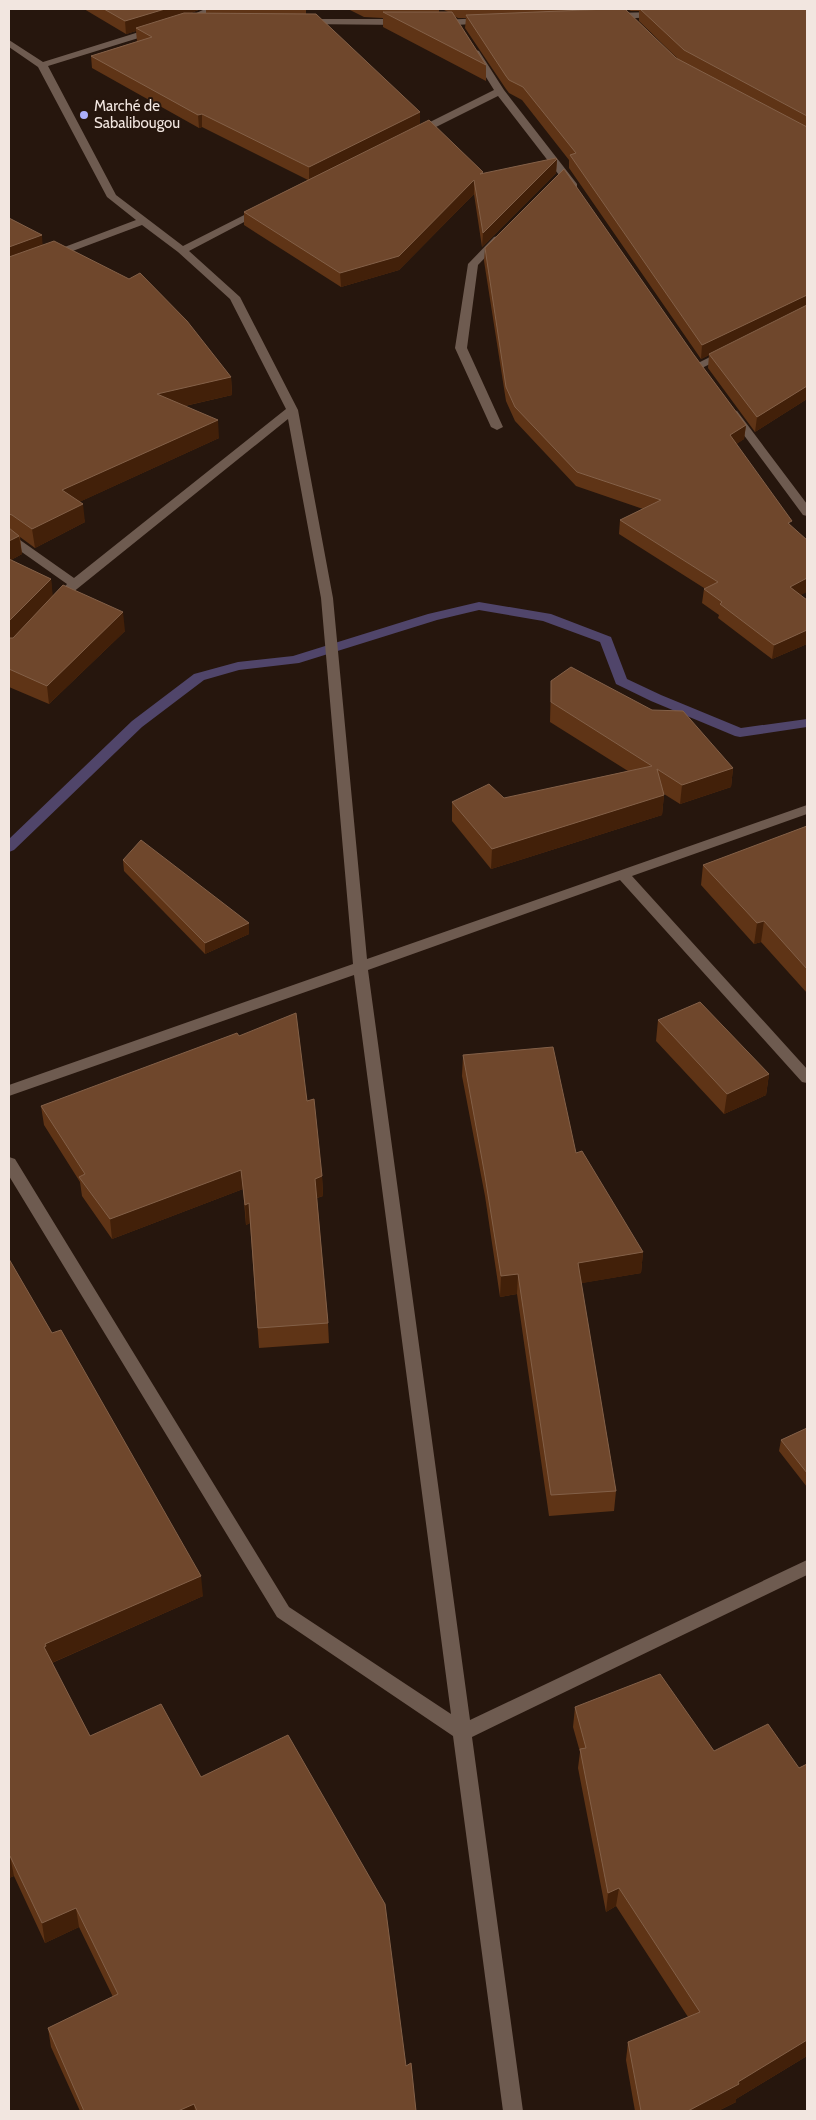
<svg xmlns="http://www.w3.org/2000/svg" width="816" height="2120" font-family="Cabin,sans-serif">
<style>
.lines{fill:none;stroke-linecap:round;stroke-linejoin:round}
.stream{fill:#50456a;fill-rule:evenodd}
.minor{fill:#6e5b50;fill-rule:evenodd}
.wall{fill:#5f3416}
.shaded-wall{fill:#422009}
.building{fill:#6f472c;stroke:#836048}
.poi-dot{fill:#abaffb;stroke:#26160d;stroke-width:2}
.labels{text-anchor:middle;stroke-width:4;stroke-linejoin:round;paint-order:stroke}
.far-poi-label{font-size:15px;fill:#f2e6e0;stroke:#26160d;text-anchor:start}
</style>
<rect width="100%" height="100%" fill="#26160d"/>
<g class="lines">
<!-- stream -->
<path class="stream" d="M479 602 551 614 611 637 627 679 661 695 741 728 807 719V727L740 737 735 736 651 701 616 684 600 642 543 621 479 610 437 620 299 663 239 670 204 680 142 727 14 850 9 852V839L132 721 194 674 238 662 293 656 428 614Z"/>
<!-- minor -->
<path class="minor" d="M205 9H217L187 23 184 24 179 21Z
M658 12 663 15 661 17 611 19 606 16 611 13Z
M486 18 491 21 489 23 439 26 434 23 439 20Z
M306 19H403L408 22 403 25 303 24V20Z
M155 27 158 28V32L48 66 116 195 183 246 258 208 262 207 267 210 189 251 240 297 298 410 333 598 367 959 807 805V814L632 876 807 1069V1083L802 1082 620 880 368 970 470 1720 807 1560V1575L472 1737 523 2111H503L453 1736 277 1617 9 1176V1157L15 1159 289 1607 451 1714 354 975 9 1096V1085L353 964 321 598 288 419 72 593H64L62 590 67 584 9 543V534L13 535 74 578 286 409 230 299 178 252 142 225 54 258 50 259 45 256 46 254 136 220 107 197 38 67 9 47V40L43 62Z
M476 50 479 51 504 90 577 184V188H569L498 96 420 135H412V131L494 90 471 53Z
M498 236 503 239 478 265 467 348 503 427 497 430 491 427 455 348 468 264 494 237Z
M726 349 730 350 732 352 730 354 702 368 698 369 692 366Z
M733 410 737 411 807 504V516L803 515 729 415 727 413 729 411Z"/>
</g>
<!-- wall -->
<path class="wall" d="M84 9H201L191 13H206V9H306V14L420 124 483 172V174L557 159 556 173 482 247 474 194 399 270 341 287 244 225V212L308 180 202 127 199 128 92 68 91 56 138 41H137L136 31 126 34Z
M348 9H439V12H448L442 9H625L676 58 678 59 639 21V11H631L627 9H807V399L755 432 708 368 709 355 701 359 569 168V160L522 100 509 93 506 89 465 28 466 18H458L454 16 486 65V81L383 27V18L364 17Z
M9 218 43 245 231 377 232 395 185 406 219 438 79 502 85 522 35 548 20 537 22 554 11 560 51 579 52 596 125 631 49 704 9 687Z
M485 248 694 355 746 425 744 439 736 444 791 526 801 595 807 600V644L772 659 718 618 719 615 702 603 704 589V588L619 534 620 520 643 509 576 486 515 421 506 401 484 261Z
M551 681 733 768 731 787 680 804 664 794 662 815 491 869 452 821V802L504 798 628 771 550 722Z
M807 826V993L761 942 754 944 701 885 703 865Z
M123 860 249 923V934L205 954 124 871Z
M658 1020 769 1074 766 1095 724 1114 656 1041Z
M239 1036 307 1101 322 1176 323 1196 317 1198 328 1323 329 1343 259 1348 250 1223 246 1225 243 1189 112 1239 82 1196 80 1182 44 1125 41 1106Z
M463 1055 576 1153 643 1252 641 1273 581 1283 616 1491 614 1511 549 1516 517 1294 500 1297 485 1196 462 1076Z
M9 1259 203 1596 52 1663 90 1736 201 1777 406 2066 416 2111H80L51 2047 48 2028 113 1997 79 1927 45 1943 14 1876 9 1878Z
M807 1428V1487L779 1451 781 1440Z
M575 1707 714 1751 799 1768 807 1764V2056L736 2099V2102L718 2111H635L626 2060 628 2042 688 2017 616 1906 606 1912 578 1768 580 1752 573 1727Z"/>
<!-- shaded-wall -->
<path class="shaded-wall" d="M165 9H201L183 16 136 28V31L126 34 125 21Z
M420 112V125L309 181V167Z
M202 114V127L199 128 198 115Z
M557 159 556 173 482 247 483 233Z
M474 180V194L399 270 341 287 340 273Z
M42 235 43 252 9 265V247Z
M807 295V308L701 359 702 345Z
M231 377 232 395 158 412 157 394Z
M807 386V399L755 432 757 417Z
M218 420 219 438 64 509 62 490Z
M746 425 744 439 729 449 730 435Z
M83 504 85 522 35 548 32 529Z
M19 536 22 554 9 561V541Z
M807 578V592L789 601 790 587Z
M51 579 53 597 9 643V621Z
M123 612 125 631 49 704 47 686Z
M807 630V644L772 659 774 645Z
M733 768 731 787 680 804 682 785Z
M664 795 662 815 491 869 492 849Z
M764 921 761 942 754 944 757 923Z
M249 923V934L205 954V943Z
M769 1074 766 1095 724 1114 727 1094Z
M241 1170 243 1189 112 1239 110 1219Z
M322 1176 323 1196 316 1198 315 1179Z
M249 1203 250 1223 246 1225 245 1205Z
M643 1252 641 1273 577 1284 578 1263Z
M518 1274 517 1294 500 1297 501 1276Z
M201 1576 203 1596 49 1664 44 1647 45 1644Z
M9 1856H10L14 1876 9 1878Z
M619 1888 616 1906 606 1912 608 1893Z
M76 1908 79 1927 45 1943 42 1923Z
M807 2040V2056L736 2099V2102L718 2111H688Z
M194 2104 195 2111H178Z"/>
<!-- building -->
<path class="building" d="M104 9H165L125 21Z
M608 9H625L676 58 807 127V295L702 345 570 155 576 153 523 87 509 80 506 76 466 15Z
M640 9H807V116L684 50Z
M383 12H452L486 65Z
M184 13 316 14 420 112 309 167 202 114 198 115 91 56 152 37 136 28Z
M429 120 483 172 480 174 556 158 557 159 483 233 474 180 399 256 340 273 244 212Z
M564 169 694 355 746 425 730 435 792 521 788 523 807 540V578L790 587 807 600V630L774 645 720 604 722 602 704 589 718 582 620 520 661 500 577 472 515 407 506 387 485 248Z
M9 218 42 235 9 247Z
M54 241 129 279 140 273 187 321 231 377 157 394 218 420 62 490 83 504 32 529 12 515 9 514V257Z
M807 305V386L757 417 709 354Z
M9 528 19 536 9 541Z
M9 559 51 579 9 621Z
M63 585 123 612 47 686 9 669V638H13Z
M571 667 652 710 683 711 733 768 682 785 657 769 664 795 492 849 452 802 489 784 504 798 652 766 551 702V681Z
M807 826V969L764 921 757 923 703 865Z
M141 840 249 923 205 943 123 860Z
M700 1002 769 1074 727 1094 658 1020Z
M296 1013 307 1101 314 1099 322 1176 315 1179 328 1323 258 1328 249 1203 245 1205 241 1170 110 1219 79 1177 85 1174 41 1106 237 1033 239 1036Z
M553 1047 576 1153 582 1151 643 1252 578 1263 616 1491 551 1495 518 1274 501 1276 485 1176 463 1055Z
M9 1259 52 1333 61 1330 201 1576 45 1644 46 1646 44 1647 90 1736 161 1704 201 1777 288 1735 385 1904 406 2066 411 2063 416 2111H197L194 2104 178 2111H84L48 2028 118 1994 76 1908 42 1923 10 1856H9Z
M807 1428V1473L781 1440Z
M660 1674 714 1751 768 1724 799 1768 807 1764V2040L738 2082 739 2084 688 2111H641L628 2042 700 2012 619 1888 608 1893 580 1749 586 1748 575 1707Z"/>
<!-- markers -->
<circle class="poi-dot" cx="84" cy="115" r="5"/>
<g class="labels">
<!-- far-poi labels -->
<g class="far-poi-label">
<text x="94" y="111">Marché de<tspan x="94" dy="17">Sabalibougou</tspan></text>
</g>
</g>
<!-- border -->
<rect width="816" height="2120" fill="none" stroke="#f2e6e0" stroke-width="20"/>
</svg>
